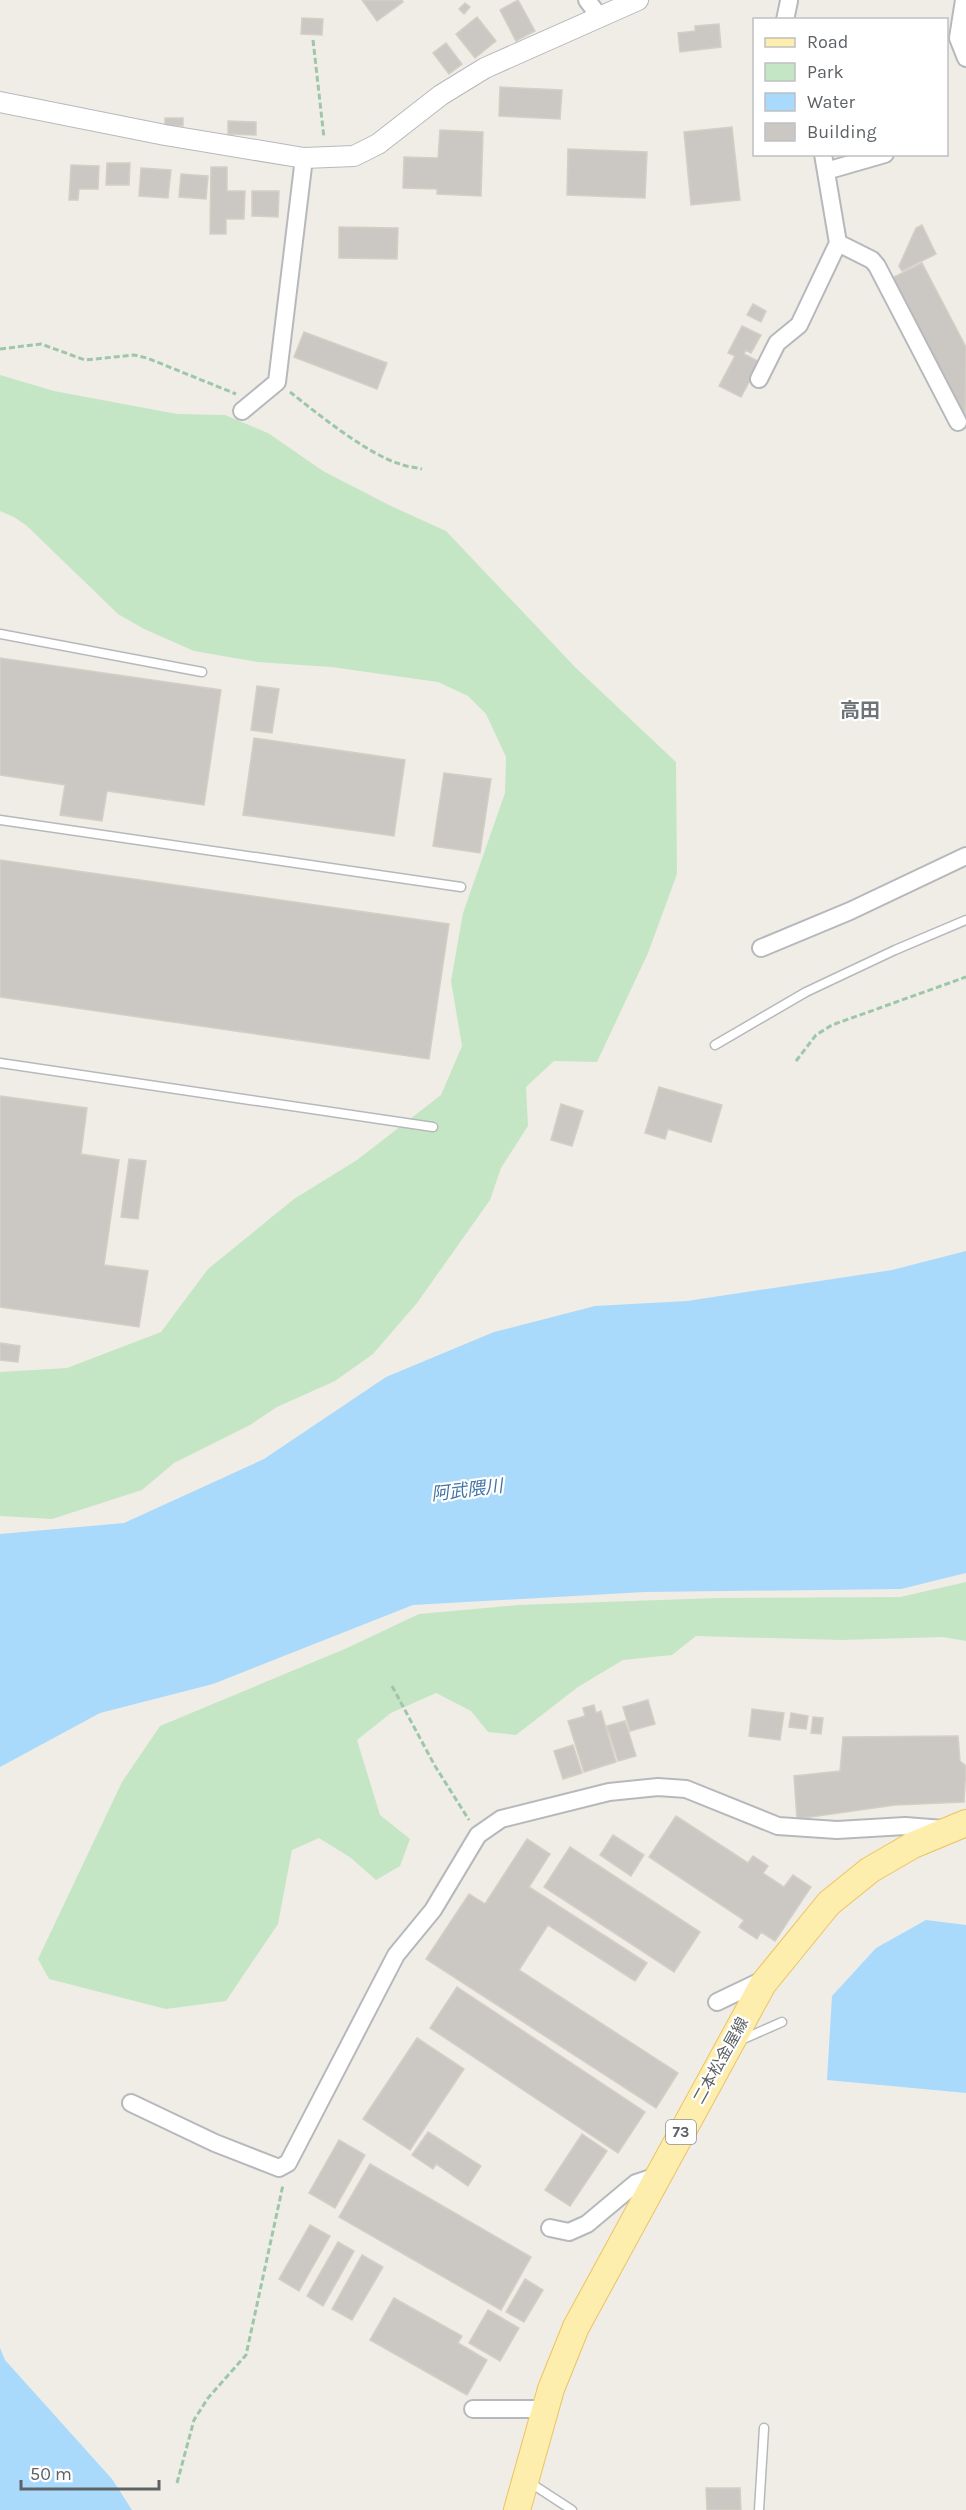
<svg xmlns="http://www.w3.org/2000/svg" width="966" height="2510" font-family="Karla,'Noto Sans JP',sans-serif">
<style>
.green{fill:#c5e6c4}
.water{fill:#a9dafc}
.building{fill:#cbc8c3;stroke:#d4cfc5;stroke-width:1.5}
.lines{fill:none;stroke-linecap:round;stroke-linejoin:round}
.service-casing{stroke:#b6b9bc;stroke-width:11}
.minor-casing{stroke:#b6b9bc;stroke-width:20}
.tertiary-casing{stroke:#b6b9bc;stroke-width:22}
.primary-casing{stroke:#edc361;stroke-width:28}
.path{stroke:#9dc7a8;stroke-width:3;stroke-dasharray:6 3;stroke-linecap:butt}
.service{stroke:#fff;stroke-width:8}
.minor{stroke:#fff;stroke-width:16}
.tertiary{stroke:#fff;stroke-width:20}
.primary{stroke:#fdeeae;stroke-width:26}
.labels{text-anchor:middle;stroke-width:4.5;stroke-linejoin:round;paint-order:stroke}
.shield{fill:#fff;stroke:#8e9194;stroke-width:1.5}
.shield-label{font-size:15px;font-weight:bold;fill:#5e6266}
.street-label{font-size:16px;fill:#5e6266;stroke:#fff}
.water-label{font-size:18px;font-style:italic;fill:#4275a7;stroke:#fff}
.quarter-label{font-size:20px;font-weight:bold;fill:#6f7478;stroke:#fff}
</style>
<rect width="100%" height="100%" fill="#f0ede6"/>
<!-- green -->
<path class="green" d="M0 375 54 391 177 414 225 415 268 433 323 471 391 506 446 531 575 667 676 762 677 874 648 953 597 1062 554 1061 526 1087 528 1126 501 1168 490 1200 417 1303 373 1354 335 1381 277 1407 250 1425 174 1463 142 1490 52 1519 0 1516V1372L67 1368 161 1332 208 1269 294 1199 357 1160 441 1095 462 1046 451 981 463 913 505 793 506 757 486 714 468 696 438 682 331 667 257 662 194 651 144 629 118 614 27 526 14 517 0 511Z
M966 1582V1641L943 1637 841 1640 696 1636 672 1655 623 1660 578 1687 516 1735 488 1732 471 1711 436 1693 391 1713 357 1740 380 1815 410 1839 400 1866 376 1880 351 1858 319 1838 292 1850 278 1924 226 2001 166 2009 49 1979 38 1959 122 1782 160 1726 347 1648 419 1614 518 1605 717 1598 900 1597Z"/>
<!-- water -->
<path class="water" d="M966 1251V1573L901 1589 645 1592 413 1605 213 1684 100 1713 0 1767V1534L124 1523 264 1459 386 1377 494 1332 595 1306 687 1301 892 1270Z
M926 1920 966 1925V2093L827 2080 832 1996 876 1948Z
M0 2348 5 2360 112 2479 132 2510H0Z"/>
<!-- building -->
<path class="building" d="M362 0H402L403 2 377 21Z
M518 0 535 31 516 41 500 10Z
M465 3 470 7 464 14 459 9Z
M477 17 496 41 475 58 456 34Z
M302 18 323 19 322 35 301 34Z
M719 24 721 47 680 52 678 33 695 31V26Z
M446 43 462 64 449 74 433 53Z
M500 87 562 90 560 119 499 116Z
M165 118H183V126L165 125Z
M228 121 256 122V135L228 134Z
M732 127 740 200 691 205 684 132Z
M440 130 483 132 481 196 437 194V189L403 188 404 157 438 158Z
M568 149 647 152 645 198 567 195Z
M107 163H130L129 185H106Z
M71 165 99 166 98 189H79L78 200H69Z
M211 167H227V191H245L244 219H226V234H210Z
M141 168 171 170 168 198 139 196Z
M181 174 208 176 206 199 179 197Z
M252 191H279L278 217 252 216Z
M922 225 936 254 902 271 899 266 916 228Z
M339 227 398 228 397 259 339 258Z
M922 263 966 347 965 424 890 279Z
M753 304 766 311 761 322 747 315Z
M742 326 761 335 751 353 746 350 744 354 760 362 741 397 719 386 735 356 728 353Z
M304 332 387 363 377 389 294 357Z
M0 658 221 690 204 805 107 791 102 821 60 815 65 785 0 775Z
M257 686 279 689 272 733 251 730Z
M254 738 405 760 394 836 243 815Z
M444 773 491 779 480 853 433 846Z
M0 860 449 924 429 1059 0 997Z
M659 1087 722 1105 711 1142 668 1129 665 1139 645 1133Z
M0 1096 87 1108 81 1154 119 1160 104 1265 148 1271 139 1327 0 1307Z
M561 1104 583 1111 572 1146 551 1140Z
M129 1159 146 1161 138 1219 121 1217Z
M0 1343 20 1346 18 1362 0 1360Z
M648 1700 655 1724 630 1731 623 1707Z
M594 1705 596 1713 601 1711 616 1762 584 1772 568 1721 585 1716 583 1708Z
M752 1709 784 1713 780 1740 749 1736Z
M791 1713 808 1716 806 1729 789 1727Z
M813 1717 823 1718 821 1734 811 1733Z
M625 1721 636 1756 618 1761 607 1726Z
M958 1736 960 1761 966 1766 964 1802 895 1805 797 1819 794 1776 840 1771 843 1737Z
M573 1745 582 1773 563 1779 554 1751Z
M676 1816 748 1863 753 1856 768 1866 763 1873 784 1887 793 1875 811 1887 775 1941 761 1932 757 1939 739 1927 744 1920 649 1857Z
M613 1835 644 1855 631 1876 600 1855Z
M527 1839 550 1854 529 1887 647 1963 635 1981 548 1925 519 1970 678 2073 656 2108 426 1959 469 1894 485 1904Z
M570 1847 700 1932 674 1972 544 1887Z
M457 1987 645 2112 618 2153 430 2028Z
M417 2038 464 2069 410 2150 363 2119Z
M428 2132 481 2166 468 2186 436 2164 433 2169 412 2155Z
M582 2134 607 2151 570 2206 545 2190Z
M339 2140 365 2155 335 2208 309 2193Z
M370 2164 531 2257 501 2310 339 2217Z
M310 2225 330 2236 299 2291 279 2279Z
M338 2242 354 2251 323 2306 307 2296Z
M362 2255 383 2267 352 2320 332 2309Z
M525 2279 543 2290 524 2322 506 2312Z
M394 2298 462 2336 458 2343 487 2360 467 2395 370 2340Z
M488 2310 519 2328 500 2361 469 2343Z
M706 2488H740L741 2510H707Z"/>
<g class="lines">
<defs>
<path id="service" d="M0 634 202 672
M0 820 461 887
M715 1045 806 992 895 950 966 920
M0 1063 433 1127
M741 2040 782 2022
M529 2482 572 2510
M759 2510 764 2428"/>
<path id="minor" d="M587 0 599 16
M964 0 958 38 966 58
M785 20 789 1
M826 171 885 154
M838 243 872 260 877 266 958 422
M759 379 777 343 799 325 838 243 823 154
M242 411 277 382 304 158
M761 948 850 911 966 856
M717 2002 765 1979
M131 2103 215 2143 279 2168 288 2163 396 1955 433 1910 478 1835 501 1819 609 1792 658 1787 686 1789 778 1826 837 1830 905 1826 944 1829
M550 2228 569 2232 587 2224 636 2183 657 2176
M473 2409H546"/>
<path id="tertiary" d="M0 102 165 135 304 158 354 156 378 144 441 95 485 68 638 0"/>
<path id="primary" d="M517 2510 551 2389 576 2327 763 1984 829 1903 870 1870 913 1845 966 1823"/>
</defs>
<!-- service casing -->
<use href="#service" class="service-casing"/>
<!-- minor casing -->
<use href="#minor" class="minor-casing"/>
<!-- tertiary casing -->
<use href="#tertiary" class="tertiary-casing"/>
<!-- primary casing -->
<use href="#primary" class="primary-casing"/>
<!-- path -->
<path class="path" d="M313 40 324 138
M0 349 41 344 85 360 134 355 147 358 236 394
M290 392C318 414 367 454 400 464 407 467 415 467 422 469
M796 1061 816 1035 832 1025 966 977
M392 1686 435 1766 469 1820
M177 2483 194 2420 208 2398 246 2355 283 2185"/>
<!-- service -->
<use href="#service" class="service"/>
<!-- minor -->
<use href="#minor" class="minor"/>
<!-- tertiary -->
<use href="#tertiary" class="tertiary"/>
<!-- primary -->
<use href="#primary" class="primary"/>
</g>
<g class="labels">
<!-- shield labels -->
<rect class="shield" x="666" y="2120" width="30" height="24" rx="4.5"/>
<g class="shield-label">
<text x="681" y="2137">73</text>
</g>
<!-- street labels -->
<g class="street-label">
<text transform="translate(720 2060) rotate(-61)" y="6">二本松金屋線</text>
</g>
<!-- water labels -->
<g class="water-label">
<text transform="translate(467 1490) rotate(-7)" y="6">阿武隈川</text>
</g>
<!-- quarter labels -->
<g class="quarter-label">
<text x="860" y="717">高田</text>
</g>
</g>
<!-- legend -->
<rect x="753" y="18" width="195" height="138" fill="#ffffff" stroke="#bfc0c2" stroke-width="1.5"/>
<rect x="765" y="38" width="30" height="9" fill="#fdeeae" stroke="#bfc0c2" stroke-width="1.5"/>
<text x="807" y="48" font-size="18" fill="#5e6266">Road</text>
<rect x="765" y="63" width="30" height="18" fill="#c5e6c4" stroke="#bfc0c2" stroke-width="1.5"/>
<text x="807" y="78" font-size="18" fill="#5e6266">Park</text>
<rect x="765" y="93" width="30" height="18" fill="#a9dafc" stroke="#bfc0c2" stroke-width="1.5"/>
<text x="807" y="108" font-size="18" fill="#5e6266">Water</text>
<rect x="765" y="123" width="30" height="18" fill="#cbc8c3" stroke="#bfc0c2" stroke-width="1.5"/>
<text x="807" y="138" font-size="18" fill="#5e6266">Building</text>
<!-- scale -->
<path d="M21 2480v9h138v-9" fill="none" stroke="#5e6266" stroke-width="3"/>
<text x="30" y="2480" font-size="18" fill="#5e6266" stroke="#ffffff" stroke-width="4.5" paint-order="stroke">50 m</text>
</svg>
